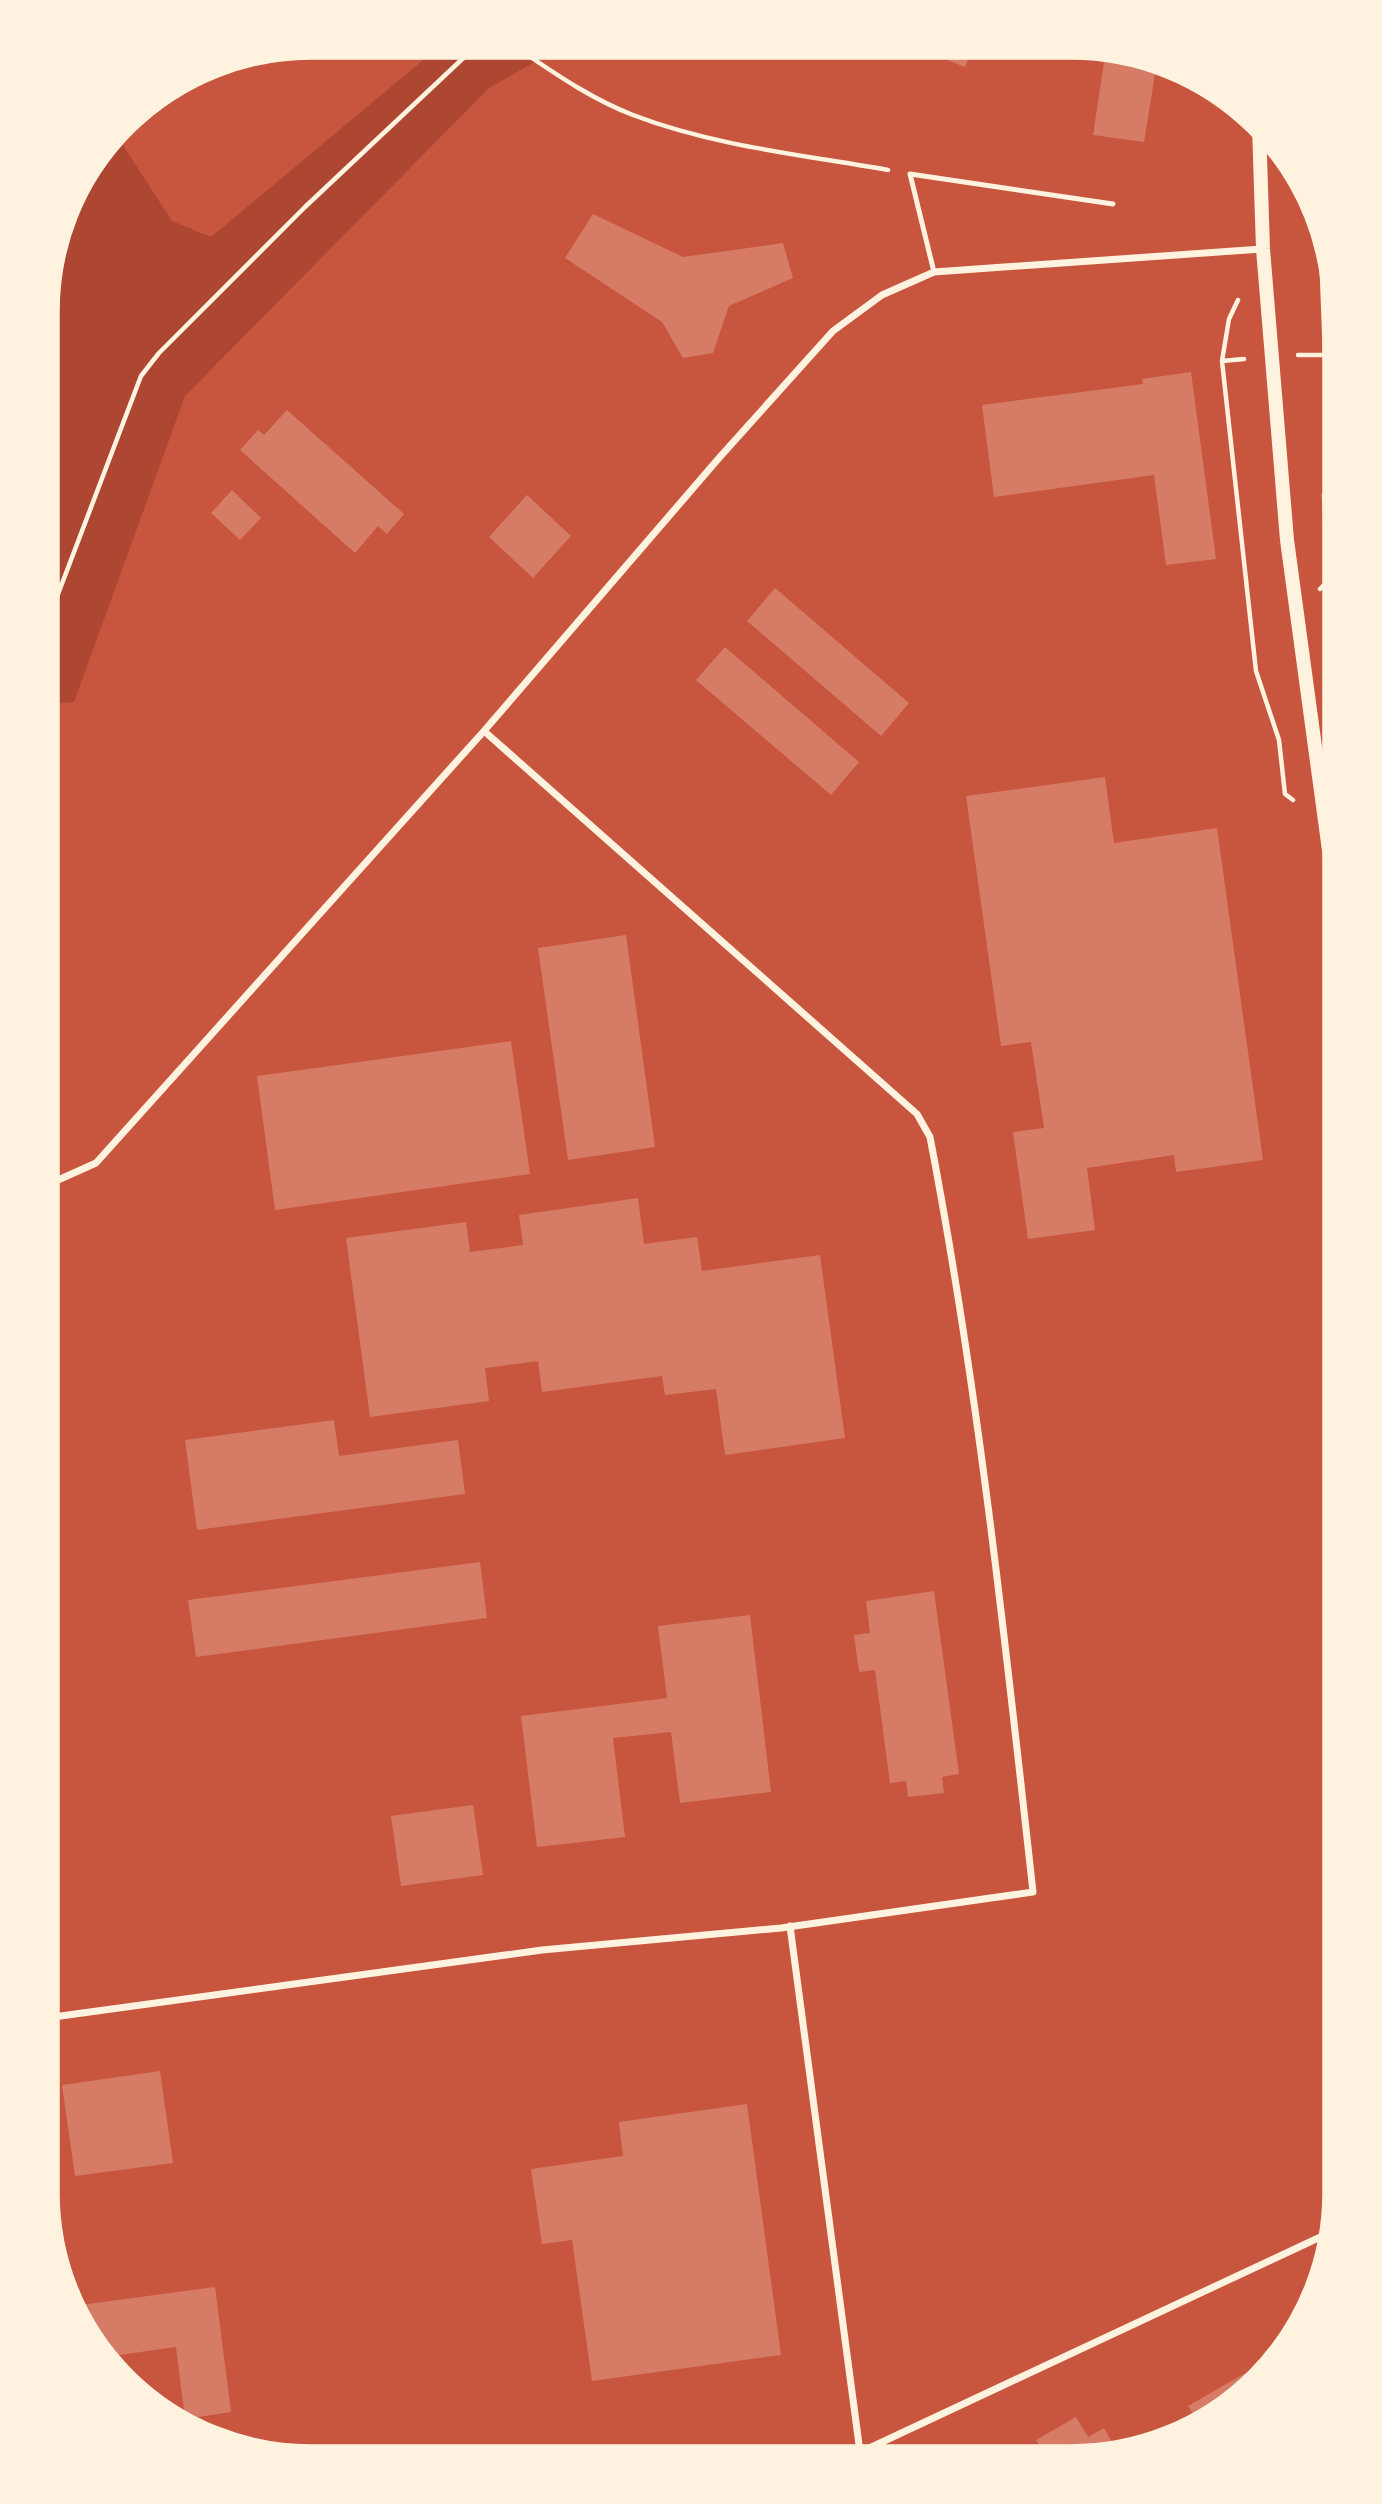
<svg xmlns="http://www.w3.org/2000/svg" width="1382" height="2504" font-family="'Sofia Sans Condensed',sans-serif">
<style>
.green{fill:#ae4732}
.building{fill:#d67c66}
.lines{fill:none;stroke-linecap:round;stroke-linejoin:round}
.path{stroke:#fff3e0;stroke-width:4.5}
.service{stroke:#fff3e0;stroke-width:5}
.minor{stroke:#fff3e0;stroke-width:7}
.secondary{stroke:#fff3e0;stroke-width:14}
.rim{fill:none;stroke:#fff3e0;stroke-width:3.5}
</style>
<rect width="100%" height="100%" fill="#c8553d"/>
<!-- green -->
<path class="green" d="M440 46 561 47 489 88 185 396 74 702 47 705 48 277 73 193 117 136 172 221 211 237Z"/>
<!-- building -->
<path class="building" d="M937 49H953L972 50 965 67 935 55Z
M1128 53 1157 62 1144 142 1093 135 1104 62 1127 65Z
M593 214 683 257 783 243 793 278 729 306 713 353 683 358 662 322 565 258Z
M1191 372 1216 559 1166 565 1154 475 994 497 982 405 1143 384 1142 379Z
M287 410 404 514 387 534 378 526 355 553 240 450 258 430 264 435Z
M232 490 261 518 240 540 211 513Z
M527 495 571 536 533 578 489 537Z
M775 588 909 703 881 736 747 621Z
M725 647 859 762 831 795 696 680Z
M1105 777 1114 843 1217 828 1263 1160 1176 1172 1174 1155 1087 1168 1095 1230 1028 1239 1013 1132 1044 1128 1031 1042 1001 1046 966 796Z
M626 935 655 1147 568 1160 538 948Z
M511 1041 530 1174 275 1210 257 1076Z
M638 1198 644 1244 697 1237 702 1271 820 1255 845 1438 725 1455 716 1389 665 1395 662 1376 542 1392 538 1361 485 1368 489 1401 370 1417 346 1238 466 1222 470 1252 523 1245 519 1215Z
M334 1420 339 1456 458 1440 465 1494 197 1530 185 1440Z
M480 1562 487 1618 196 1657 188 1600Z
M934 1591 959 1774 942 1777 944 1793 908 1797 906 1781 890 1783 875 1670 859 1672 854 1635 870 1633 866 1601Z
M750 1615 771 1792 680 1803 671 1732 613 1738 625 1837 537 1847 521 1716 667 1698 658 1626Z
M473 1805 483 1875 401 1886 391 1816Z
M160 2071 173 2163 75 2176 62 2085Z
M747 2104 781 2355 592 2381 572 2240 542 2244 531 2169 623 2156 619 2122Z
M215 2287 231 2412 185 2419 176 2347 105 2357 90 2341 73 2306Z
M1256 2367 1261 2376 1232 2404 1198 2422 1188 2406Z
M1076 2417 1088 2437 1104 2428 1117 2451 1071 2458H1047L1036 2440Z
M235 2434 237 2446 208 2437Z"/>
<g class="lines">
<!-- path -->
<path class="path" d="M520 47 526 54C560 77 594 100 633 115 714 146 803 155 888 170
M1238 300 1229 319 1222 361 1256 671 1279 740 1285 794 1293 800
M1298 355H1325
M1222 361 1244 359
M1320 589 1328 581 1324 495 1333 473 1325 355 1320 221
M47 623 141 376 159 353 305 207 475 47"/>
<!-- service -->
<path class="service" d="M934 272 910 174 1113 204"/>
<!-- minor -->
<path class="minor" d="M47 1185 96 1163 484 731 719 458 833 331 882 295 934 272 1262 249
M790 1926 860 2452
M46 2018 542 1950 781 1928 1033 1892C1005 1639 978 1387 930 1137L917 1114 484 731
M848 2458 1331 2232"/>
<!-- secondary -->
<path class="secondary" d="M1259 126 1263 249 1287 540 1336 902"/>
</g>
<!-- crop -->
<path d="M0 0H1382V2504H0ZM311 58H1071A253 253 0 0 1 1324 311V2193A253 253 0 0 1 1071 2446H311A253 253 0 0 1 58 2193V311A253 253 0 0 1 311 58Z" fill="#fff3e0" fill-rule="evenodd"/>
<path class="rim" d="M311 58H1071A253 253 0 0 1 1324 311V2193A253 253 0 0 1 1071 2446H311A253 253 0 0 1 58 2193V311A253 253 0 0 1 311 58Z"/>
</svg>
